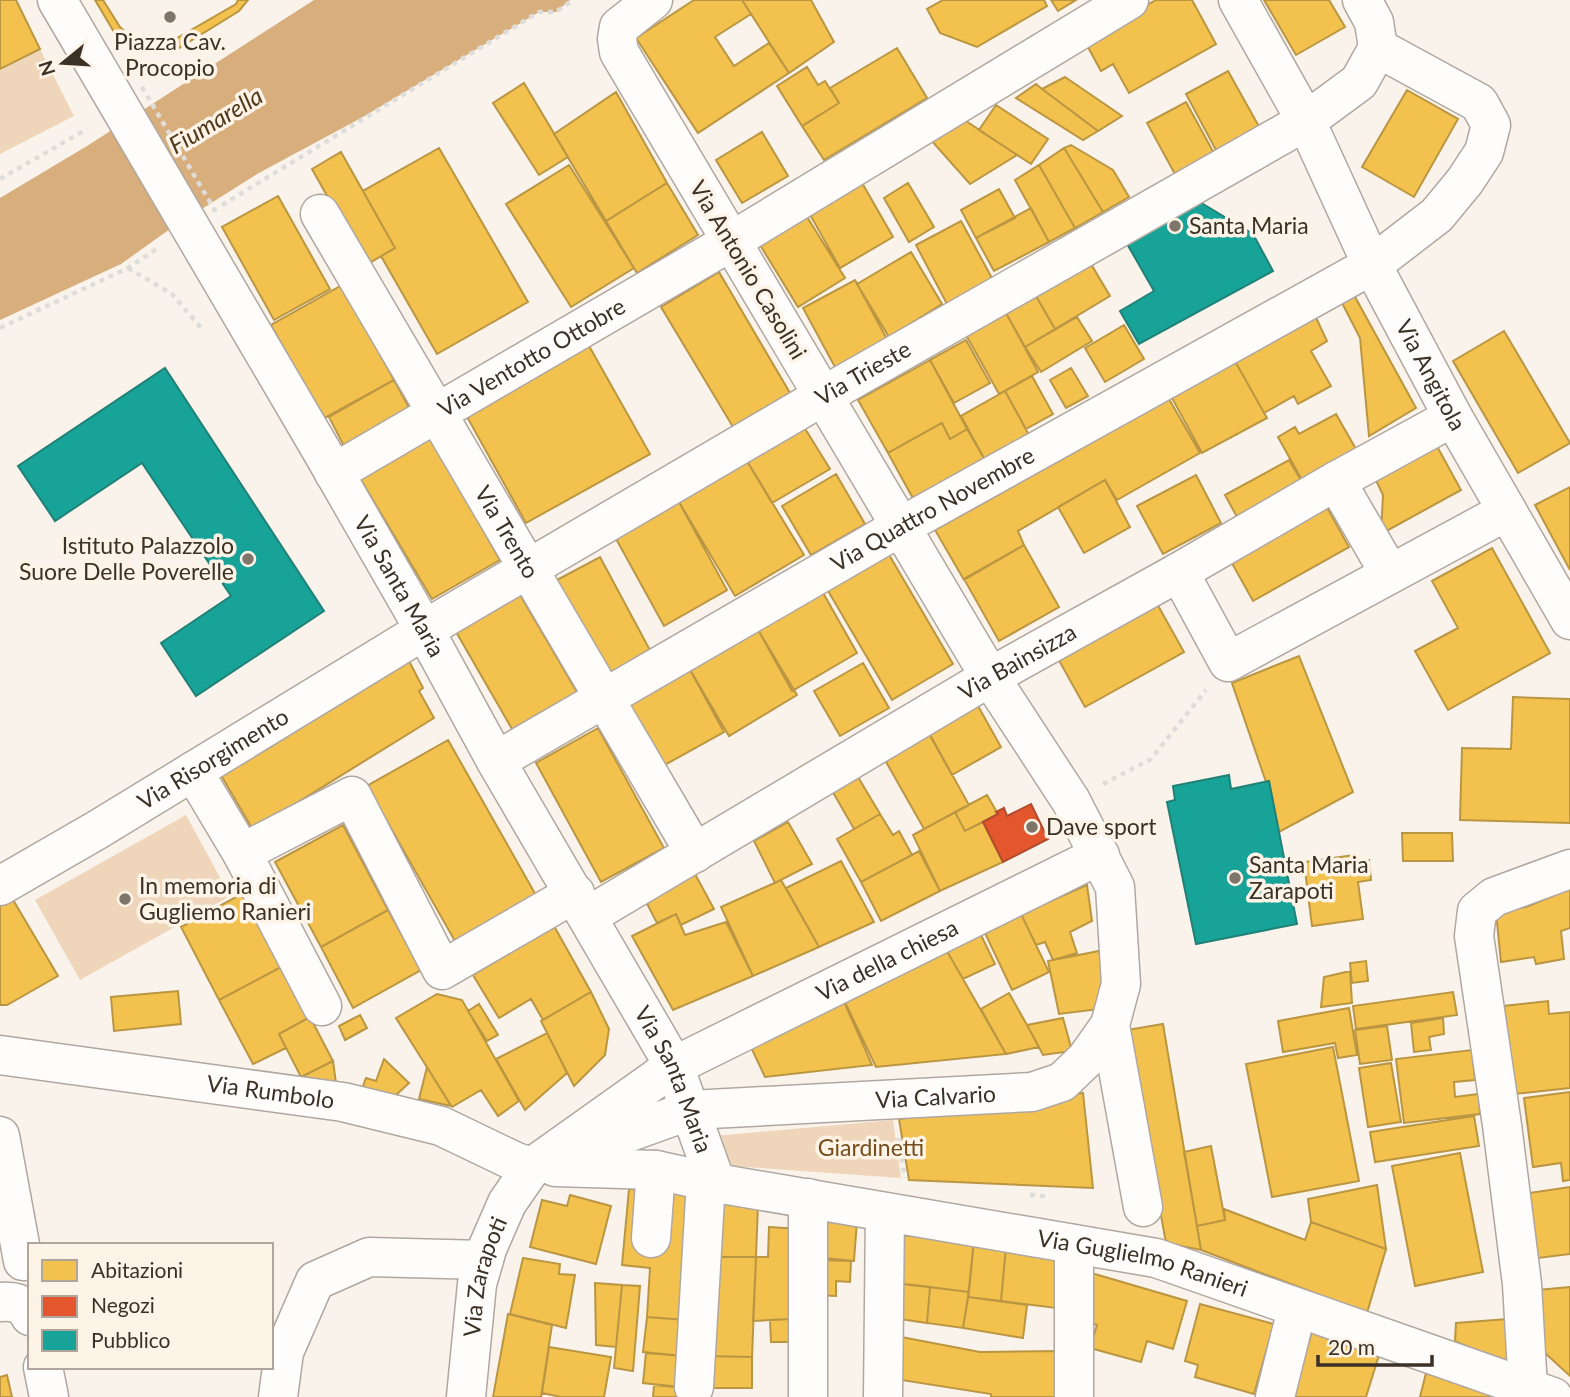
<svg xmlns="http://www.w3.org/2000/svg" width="1570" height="1397" font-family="Lato,sans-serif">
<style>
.green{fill:#efd6ba}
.water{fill:#d7ae7c}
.homes{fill:#f2c14e;stroke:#bb9642;stroke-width:2}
.shops{fill:#e4572e;stroke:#b14c2c;stroke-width:2}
.public{fill:#17a398;stroke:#228176;stroke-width:2}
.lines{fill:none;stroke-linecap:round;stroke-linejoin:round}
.minor-casing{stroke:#b0a8a0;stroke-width:41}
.path{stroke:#dfddda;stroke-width:4.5;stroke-dasharray:5 5;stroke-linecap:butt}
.minor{stroke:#fefdfc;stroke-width:38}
.path-bridge{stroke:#dfddda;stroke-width:4.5;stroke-dasharray:5 5;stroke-linecap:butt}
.poi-dot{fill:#7e756b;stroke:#fef3e7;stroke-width:2.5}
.labels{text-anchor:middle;stroke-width:7;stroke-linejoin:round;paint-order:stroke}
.poi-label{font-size:23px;fill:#3b3126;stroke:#fef3e7;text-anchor:start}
.street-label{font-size:23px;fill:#3b3126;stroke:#fef3e7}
.park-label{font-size:23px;fill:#754e1b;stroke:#fef3e7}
.water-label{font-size:24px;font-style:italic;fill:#51381a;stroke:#fef3e7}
</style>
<rect width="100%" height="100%" fill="#f9f3ec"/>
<!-- green -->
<path class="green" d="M40 49 74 116 0 154V69Z
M186 815 230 896 80 980 35 900Z
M893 1120 901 1178 717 1165 714 1136Z"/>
<!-- water -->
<path class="water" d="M314 0H570L556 12H539L363 117 257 174 170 229 121 264 0 320V198L87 146Z"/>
<!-- homes -->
<path class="homes" d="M0 0H16L40 49 0 69Z
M95 0H103L120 27 134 39 163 42 177 38 236 4 238 0H248L239 11 176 50 161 51 136 47 114 32Z
M694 0H742L751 14 715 37 734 66 769 43 789 73 698 133 636 38Z
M742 0H811L834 42 789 73Z
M943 0H1044L1047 6 977 47 940 33 927 9Z
M1051 0H1076L1058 11Z
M1156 0H1192L1216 44 1129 93 1113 64 1101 71 1084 40Z
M1264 0H1329L1345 27 1296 55Z
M897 48 927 98 824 160 802 126 839 103 830 88Z
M807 67 818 85 825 81 839 103 802 126 777 86Z
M1228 71 1261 130 1218 154 1186 94Z
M1065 77 1122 116 1098 131 1042 89Z
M524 83 568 157 539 175 493 103Z
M1036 84 1042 89 1098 131 1083 140 1016 98Z
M1407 90 1458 119 1414 197 1362 167Z
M616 92 667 183 606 221 554 134Z
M1186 102 1215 155 1176 176 1147 123Z
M996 105 1048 139 1031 164 979 130Z
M963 119 1017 155 970 184 930 139Z
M762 132 788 176 742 203 716 160Z
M1071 145 1113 170 1129 197 1103 212 1064 148Z
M439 148 528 302 437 354 381 256 395 248 363 191Z
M1064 148 1103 212 1075 228 1039 165Z
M341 152 395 248 366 265 312 169Z
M569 165 634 268 571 307 506 204Z
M1039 165 1075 228 1049 242 1015 180Z
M857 174 893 237 840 268 804 204Z
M667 183 698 235 637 273 606 221Z
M908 183 934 227 909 242 884 198Z
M999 189 1015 218 976 238 961 210Z
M278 196 330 289 274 320 222 227Z
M1031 208 1049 242 994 271 976 238Z
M804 212 845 278 798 307 757 240Z
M961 221 993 280 947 304 916 245Z
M911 252 942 304 889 337 857 284Z
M1091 264 1110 296 1055 329 1036 296Z
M719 272 790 393 733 427 661 307Z
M855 280 888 341 836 369 803 308Z
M342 285 394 380 323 419 271 325Z
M1354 295 1416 408 1369 436 1360 338 1341 301Z
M1036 296 1055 329 1025 347 1006 313Z
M1312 309 1327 341 1311 351 1331 386 1298 404 1294 396 1264 413 1231 354Z
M1006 313 1038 372 999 394 966 335Z
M1077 317 1092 341 1041 372 1025 347Z
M1124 325 1144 359 1105 382 1085 348Z
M1504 331 1570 443 1518 473 1453 361Z
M584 337 650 454 526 523 461 406Z
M966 340 990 383 954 403 930 360Z
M1231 354 1267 418 1202 453 1166 387Z
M930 360 967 429 950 439 942 423 888 453 858 400Z
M1071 368 1088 396 1066 408 1050 380Z
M1032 376 1053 414 1026 429 1005 391Z
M394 380 411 411 345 448 329 417Z
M1005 391 1029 435 985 460 961 416Z
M1169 399 1200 453 1117 500 1105 480 1018 531 1024 545 964 580 935 530Z
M1336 414 1357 451 1303 482 1278 437 1295 427 1299 434Z
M942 423 950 439 967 429 985 460 915 502 888 453Z
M804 427 830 469 772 503 747 461Z
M429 435 500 560 432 599 358 475Z
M1433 439 1461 490 1381 534 1383 495 1373 474Z
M1289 460 1302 482 1237 517 1225 495Z
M747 461 804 555 735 596 679 502Z
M836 474 865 524 811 555 782 506Z
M1196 475 1221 523 1163 554 1137 506Z
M1105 480 1130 527 1084 553 1058 507Z
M1570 487V570L1535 505Z
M1320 495 1349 547 1253 601 1224 549Z
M679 502 727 590 664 626 615 537Z
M1024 545 1059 607 999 641 964 579Z
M1492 548 1550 653 1448 710 1415 651 1458 628 1432 581Z
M888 553 953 664 892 700 827 589Z
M600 557 651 652 606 677 555 581Z
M822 591 857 653 792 691 757 628Z
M519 593 577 692 512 729 455 630Z
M1151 593 1184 652 1085 707 1052 648Z
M757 628 797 695 729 736 689 668Z
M1299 656 1353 792 1279 832 1269 781 1266 782 1232 683Z
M408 659 423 688 419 691 434 718 253 830 218 770Z
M863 663 889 708 840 736 814 691Z
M689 668 724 732 661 767 625 703Z
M973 697 1001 747 952 775 924 725Z
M1513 697 1570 699V823L1460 820 1462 748 1511 749Z
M598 728 664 848 601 882 536 763Z
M929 733 969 805 924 829 885 760Z
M448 740 541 904 460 950 367 786Z
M855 772 880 814 854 829 830 787Z
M987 795 998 814 965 831 955 812Z
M955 812 965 831 983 822 1003 862 940 891 913 835Z
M880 814 893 835 899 831 912 855 861 882 837 839Z
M788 822 812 864 775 883 754 841Z
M343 825 388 910 321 947 275 862Z
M1402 833H1452L1453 861H1403Z
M919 851 940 891 881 921 861 882Z
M1355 855 1356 862 1369 860 1371 880 1358 882 1363 919 1312 926 1304 862Z
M841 861 874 922 819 947 786 888Z
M695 874 714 909 681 925 676 914 657 923 645 900Z
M781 880 819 947 753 976 721 907Z
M1087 885 1092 921 1070 932 1077 953 1053 960 1045 942 1036 945 1021 914Z
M1570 889V928L1561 931 1564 959 1536 964 1534 957 1501 962 1496 912 1526 907Z
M245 892 283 966 219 1000 181 927Z
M9 893 58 976 7 1005H0V898Z
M388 910 421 970 353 1008 321 947Z
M676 914 685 935 726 922 753 976 673 1010 632 936Z
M1021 914 1049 972 1012 990 984 931Z
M554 926 591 992 543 1020 531 999 499 1018 473 975Z
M979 931 995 964 963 979 944 946Z
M944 946 1006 1054 876 1067 843 998Z
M1099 951 1108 1008 1059 1014 1048 961Z
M1366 961 1368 981 1352 983 1350 963Z
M283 966 310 1017 279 1034 286 1048 253 1064 219 1000Z
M1350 971 1352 1003 1321 1007 1324 977Z
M178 991 181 1024 114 1031 111 997Z
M591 992 609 1029 605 1055 574 1086 541 1021Z
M1453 992 1457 1015 1356 1029 1353 1006Z
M1009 993 1027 1025 1039 1047 1006 1054 981 1009Z
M437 994 462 1000 519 1101 498 1116 481 1090 452 1107 396 1018Z
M841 995 872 1065 765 1077 748 1041Z
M1548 1001 1549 1014 1570 1012V1088L1514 1094 1504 1006Z
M479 1004 498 1035 487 1041 468 1011Z
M1349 1008 1357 1055 1338 1058 1335 1043 1283 1052 1278 1021Z
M360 1015 367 1028 345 1040 339 1026Z
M310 1017 333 1061 301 1077 279 1034Z
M1063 1018 1072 1051 1043 1055 1027 1025Z
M1443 1018 1444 1034 1429 1037 1431 1050 1414 1052 1411 1023Z
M1163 1024 1201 1250 1166 1243 1127 1030Z
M1387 1026 1392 1060 1360 1064 1355 1030Z
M547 1033 567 1073 525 1110 496 1059Z
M1333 1047 1359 1181 1272 1197 1246 1064Z
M1472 1050 1475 1080 1454 1082 1455 1097 1479 1094 1480 1114 1404 1123 1396 1059Z
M384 1059 409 1083 394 1097 362 1089 366 1078 376 1081Z
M333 1061 336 1083 301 1077Z
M1391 1063 1401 1122 1368 1127 1359 1068Z
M427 1067 451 1106 419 1099Z
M1570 1092V1180L1563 1181 1561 1163 1533 1167 1524 1098Z
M1083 1093 1093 1188 909 1180 899 1119Z
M1474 1116 1479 1146 1375 1162 1370 1132Z
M1211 1146 1225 1220 1197 1226 1184 1152Z
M1460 1153 1483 1272 1415 1286 1392 1166Z
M1377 1185 1386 1249 1311 1222 1308 1199Z
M1570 1187V1254L1538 1258 1529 1193Z
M629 1189 698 1195 686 1320 647 1317 650 1268 622 1265Z
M570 1195 611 1206 596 1264 530 1247 542 1200 567 1206Z
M712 1197 758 1204 756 1257H707Z
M1224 1209 1305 1240 1311 1222 1386 1249 1367 1313 1201 1250 1197 1226 1225 1220Z
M817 1218 857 1221 854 1261 813 1257Z
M769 1227 800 1229 790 1319 753 1321 756 1257H768Z
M899 1235 974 1240 969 1292 895 1283Z
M974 1240 1006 1247 1001 1301 968 1297Z
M1006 1247 1062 1253 1056 1308 1001 1301Z
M707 1257H756L752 1357 704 1356Z
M523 1258 560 1264 559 1274 575 1275 566 1328 510 1314Z
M818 1260 851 1261 850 1282 836 1281V1296L816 1295Z
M1088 1272 1187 1301 1173 1349 1147 1341 1141 1362 1090 1348 1097 1325 1075 1319Z
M595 1283 622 1285 616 1347 596 1345Z
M895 1283 930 1287 927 1323 893 1318Z
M622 1285 640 1286 633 1371 614 1368Z
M930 1287 969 1292 963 1328 927 1323Z
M1570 1287V1376L1545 1353 1538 1290Z
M968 1297 1027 1305 1023 1338 963 1328Z
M1200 1304 1274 1324 1254 1394 1195 1377 1198 1365 1185 1361Z
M508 1314 552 1325 541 1397H493Z
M647 1317 686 1320 683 1356 643 1352Z
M790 1319 800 1342H771L770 1320Z
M1507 1319 1508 1366 1455 1341 1456 1323Z
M1312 1331 1380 1352 1366 1397H1293Z
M896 1336 980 1352 1063 1351 1059 1397H991V1394L895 1379Z
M549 1347 611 1357 604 1397H561L542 1393Z
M646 1353 683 1356 680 1387 643 1383Z
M704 1356 752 1357V1388H703Z
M1426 1373 1502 1397H1420Z
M7 1375 12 1397H0V1377Z
M654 1385 685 1388 684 1397H653Z"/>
<!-- shops -->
<path class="shops" d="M1031 804 1048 839 1003 862 983 822 998 814 996 812 1004 808 1007 816Z"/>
<!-- public -->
<path class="public" d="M1198 201 1253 234 1273 271 1139 344 1120 311 1154 291 1126 242Z
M165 368 324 611 196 696 161 643 231 596 142 463 55 521 18 466Z
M1229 775 1231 789 1269 781 1297 924 1196 944 1167 802 1175 800 1173 786Z"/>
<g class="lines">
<defs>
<g id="minor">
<path id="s1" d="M57 0 320 448 424 629 496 761 674 1066 716 1183"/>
<path id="s2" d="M1238 0 1306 121 1372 265 1453 417 1570 620"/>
<path id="s3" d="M320 214 695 853"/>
<path id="s4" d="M334 473 730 242 1129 0"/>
<path d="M1336 481 1390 574"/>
<path d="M1179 572 1228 662 1507 511"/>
<path id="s5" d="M496 761 900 527 1372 265 1437 215 1465 181 1484 152 1491 125 1479 103 1378 48"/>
<path d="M193 771 242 853 352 796 442 970 575 893"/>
<path d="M242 853 322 1006"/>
<path id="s6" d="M0 886 97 830 449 615 823 396 1306 121 1359 82 1378 48 1374 22 1362 0"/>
<path id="s7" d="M588 916 990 677 1179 572 1336 481 1453 417"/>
<path d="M1110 1025 1143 1207"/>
<path id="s8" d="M0 1055 343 1102 441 1126 516 1162 532 1167 691 1110 1032 1092 1062 1082 1086 1059 1110 1025 1121 984 1115 887 1071 801 990 677 619 52 617 39 619 27 653 0"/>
<path d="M0 1136 23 1261"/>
<path id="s9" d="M555 1167 656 1170 716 1183 1156 1258 1553 1397"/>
<path d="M651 1238 656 1170"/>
<path d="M0 1302C15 1301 23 1303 30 1316"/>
<path d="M43 1367 49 1397"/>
<path d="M694 1387 706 1181"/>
<path d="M278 1397 284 1352 315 1281 369 1257 484 1260"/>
<path id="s10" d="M466 1397 477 1284 487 1249 507 1203 532 1167 674 1066 1100 855"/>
<path d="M808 1397V1198"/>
<path d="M883 1397 885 1212"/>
<path d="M1074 1397V1244"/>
<path d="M1275 1397 1297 1309"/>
<path d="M1526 1397 1528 1388 1522 1284 1502 1125 1474 936 1477 911 1494 897 1570 869"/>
</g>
</defs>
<!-- minor casing -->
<use href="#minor" class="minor-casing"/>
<!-- path -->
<path class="path" d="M0 179 87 129
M222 205 539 12H556L573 0
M128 268 172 294 202 329
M0 328 128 268 158 248
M1103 784 1151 759 1206 690
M898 1138 905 1178
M1030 1195 1045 1196"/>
<!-- minor -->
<use href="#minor" class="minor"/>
<!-- path-bridge -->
<path class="path-bridge" d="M142 87 217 214"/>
</g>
<!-- markers -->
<g class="poi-dot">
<circle cx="170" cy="17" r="7"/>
<circle cx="1175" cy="226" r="7"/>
<circle cx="248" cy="559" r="7"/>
<circle cx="1032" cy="827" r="7"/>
<circle cx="1235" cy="878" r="7"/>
<circle cx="125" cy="899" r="7"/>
</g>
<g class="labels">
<!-- poi labels -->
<g class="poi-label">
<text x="170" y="50" text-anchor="middle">Piazza Cav.<tspan x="170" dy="26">Procopio</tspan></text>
<text x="1189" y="234">Santa Maria</text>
<text x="234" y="554" text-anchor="end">Istituto Palazzolo<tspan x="234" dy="26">Suore Delle Poverelle</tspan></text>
<text x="1046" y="835">Dave sport</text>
<text x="1249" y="873">Santa Maria<tspan x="1249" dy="26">Zarapoti</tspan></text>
<text x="139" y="894">In memoria di<tspan x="139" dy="26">Gugliemo Ranieri</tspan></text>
</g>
<!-- street labels -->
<g class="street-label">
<text transform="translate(748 270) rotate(59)" y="8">Via Antonio Casolini</text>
<text dy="8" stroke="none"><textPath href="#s4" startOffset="229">Via Ventotto Ottobre</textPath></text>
<text dy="8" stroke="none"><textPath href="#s6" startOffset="1004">Via Trieste</textPath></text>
<text dy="8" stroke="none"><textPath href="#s2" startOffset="422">Via Angitola</textPath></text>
<text dy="8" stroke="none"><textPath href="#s5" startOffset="504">Via Quattro Novembre</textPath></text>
<text dy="8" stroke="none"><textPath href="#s3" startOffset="369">Via Trento</textPath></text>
<text dy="8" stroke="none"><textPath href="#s1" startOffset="679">Via Santa Maria</textPath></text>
<text dy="8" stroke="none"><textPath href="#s7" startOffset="499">Via Bainsizza</textPath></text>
<text dy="8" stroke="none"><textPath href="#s6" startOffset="248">Via Risorgimento</textPath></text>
<text dy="8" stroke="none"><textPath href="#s10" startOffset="656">Via della chiesa</textPath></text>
<text dy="8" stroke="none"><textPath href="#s1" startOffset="1244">Via Santa Maria</textPath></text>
<text dy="8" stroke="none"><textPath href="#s8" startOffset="273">Via Rumbolo</textPath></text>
<text dy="8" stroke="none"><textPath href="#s8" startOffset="961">Via Calvario</textPath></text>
<text dy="8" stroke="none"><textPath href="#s9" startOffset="597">Via Guglielmo Ranieri</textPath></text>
<text dy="8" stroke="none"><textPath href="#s10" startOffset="122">Via Zarapoti</textPath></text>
</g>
<!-- park labels -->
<g class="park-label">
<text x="871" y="1156">Giardinetti</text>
</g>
<!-- water labels -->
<g class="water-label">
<text transform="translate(216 121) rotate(-31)" y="8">Fiumarella</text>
</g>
</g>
<!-- legend -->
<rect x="28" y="1243" width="245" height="126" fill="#fef3e7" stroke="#b0a59a" stroke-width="2"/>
<rect x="42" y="1260" width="35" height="21" fill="#f2c14e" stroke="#b0a59a" stroke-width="2"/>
<text x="91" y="1278" font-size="21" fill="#3b3126">Abitazioni</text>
<rect x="42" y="1296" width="35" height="21" fill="#e4572e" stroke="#b0a59a" stroke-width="2"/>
<text x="91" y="1313" font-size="21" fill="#3b3126">Negozi</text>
<rect x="42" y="1330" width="35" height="21" fill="#17a398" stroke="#b0a59a" stroke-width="2"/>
<text x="91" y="1348" font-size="21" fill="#3b3126">Pubblico</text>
<!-- north arrow -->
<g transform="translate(63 63) rotate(252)" stroke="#fef3e7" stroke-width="5" paint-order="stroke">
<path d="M0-5L12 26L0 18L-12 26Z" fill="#3b3126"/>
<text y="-10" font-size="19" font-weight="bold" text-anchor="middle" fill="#3b3126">N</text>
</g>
<!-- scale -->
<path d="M1318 1355v10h114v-10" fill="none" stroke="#3b3126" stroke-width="3.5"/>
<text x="1328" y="1355" font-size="21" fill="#3b3126" stroke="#fef3e7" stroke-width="5" paint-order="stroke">20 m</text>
</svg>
